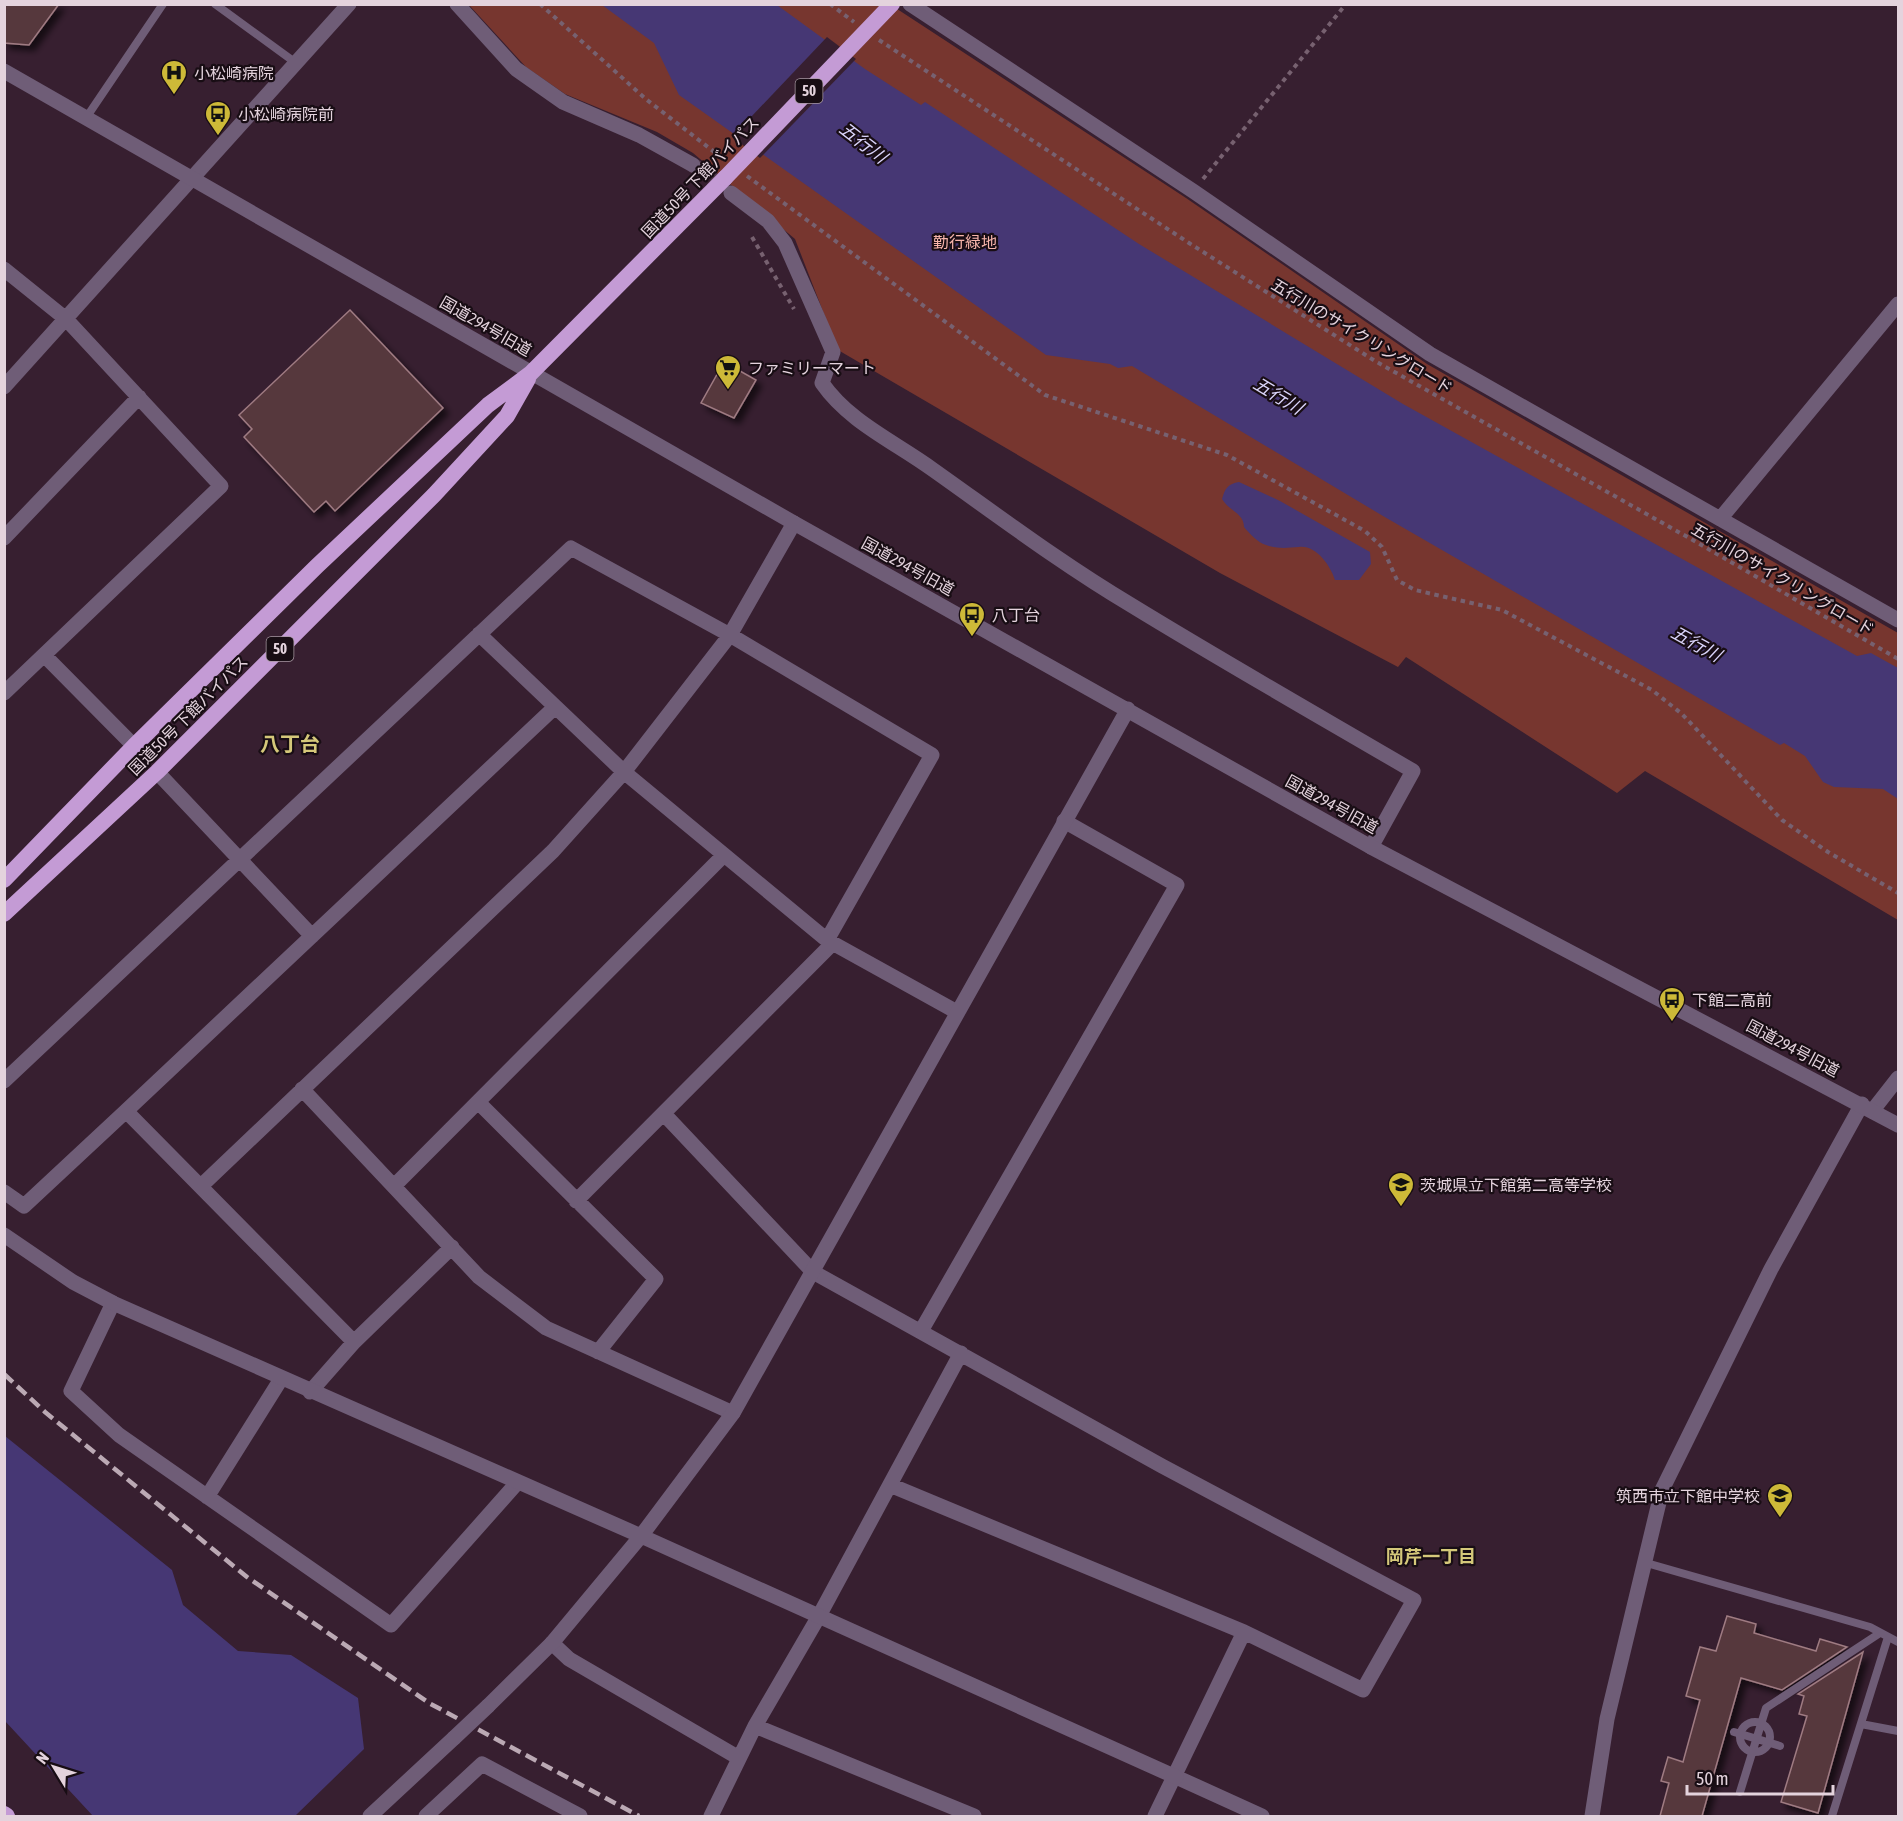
<svg xmlns="http://www.w3.org/2000/svg" width="1903" height="1821" font-family="'Asap Condensed','Noto Sans JP',sans-serif">
<style>
.green{fill:#77362f}
.water{fill:#463774}
.pier{fill:#371f30}
.building{fill:#56373e;stroke:#9f7b82;stroke-width:1.5;filter:url(#shadow)}
.lines{fill:none;stroke-linecap:round;stroke-linejoin:round}
.minor-tunnel{stroke:#513a4a;stroke-width:15;stroke-dasharray:15 8;stroke-linecap:butt}
.path{stroke:#776170;stroke-width:4;stroke-dasharray:4.5 4.5;stroke-linecap:butt}
.service{stroke:#6f5d77;stroke-width:8}
.minor{stroke:#6f5d77;stroke-width:15}
.tertiary{stroke:#6f5d77;stroke-width:15}
.trunk{stroke:#c49bd5;stroke-width:16}
.rail{stroke:#bba9b4;stroke-width:4.5;stroke-dasharray:12 6;stroke-linecap:butt}
.tertiary-bridge{stroke:#6f5d77;stroke-width:15}
.trunk-bridge{stroke:#c49bd5;stroke-width:16}
.labels{text-anchor:middle;stroke-width:4.5;stroke-linejoin:round;paint-order:stroke}
.shield{fill:#180d14;stroke:#a798a1;stroke-width:1.5}
.shield-label{font-size:15px;font-weight:bold;fill:#e4d3dd}
.poi-label{font-size:16px;fill:#e4d3dd;stroke:#180d14;text-anchor:start}
.street-label{font-size:16px;fill:#e4d3dd;stroke:#180d14}
.park-label{font-size:16px;fill:#f7b5ab;stroke:#180d14}
.water-label{font-size:18px;font-style:italic;fill:#dad4fa;stroke:#180d14}
.neighbourhood-label{font-size:18px;font-weight:bold;fill:#d5c87a;stroke:#180d14}
.quarter-label{font-size:20px;font-weight:bold;fill:#d5c87a;stroke:#180d14}
</style>
<defs>
<filter id="shadow"><feDropShadow dx="5.5" dy="5.5" stdDeviation="3" flood-color="#0009"/></filter>
</defs>
<rect width="100%" height="100%" fill="#371f30"/>
<!-- green -->
<path class="green" d="M469 5H891L1186 198 1427 364 1898 633V920L1645 771 1617 793 1406 657 1398 667 1220 573 838 350 795 239 693 153 657 132 565 94 526 67Z"/>
<!-- water -->
<path class="water" d="M602 5H777L865 69 921 105 925 102 1139 244 1403 404 1857 656 1871 653 1898 668V799L1883 789 1834 787 1823 782 1805 756 1784 743 1780 745 1383 516 1132 366 1118 368 1110 364 1046 355 679 95 654 43Z
M1239 482 1280 501 1370 552 1371 564 1359 580H1335C1330 565 1316 545 1299 547 1287 548 1277 549 1266 545 1257 542 1250 534 1244 527 1244 513 1229 511 1222 499 1225 488 1228 484 1239 482Z
M5 1436 172 1570 183 1605 238 1651 291 1655 358 1698 364 1749 295 1816H93L5 1721Z"/>
<!-- pier -->
<path class="pier" d="M827 37 856 59 760 158 732 137Z"/>
<!-- building -->
<path class="building" d="M4 4H59L29 45 4 43Z
M350 310 443 408 335 511 326 501 314 512 244 437 252 429 239 415Z
M724 362 756 380 734 418 701 403Z
M1727 1616 1756 1624 1754 1633 1816 1651 1820 1639 1847 1647 1782 1690 1741 1678 1702 1816H1660L1669 1783 1661 1781 1668 1757 1683 1762 1700 1700 1686 1696 1700 1647 1716 1651Z
M1863 1652 1818 1813 1781 1802 1807 1716 1799 1714 1804 1696 1798 1694Z"/>
<g class="lines">
<!-- minor-tunnel -->
<path class="minor-tunnel" d="M693 165 728 191"/>
<!-- path -->
<path class="path" d="M540 4 647 100 722 158
M830 4 854 22
M879 40 1189 243 1375 361 1698 543 1898 659
M747 176 1045 395 1227 455 1365 531 1382 547 1397 580 1415 590 1502 610 1652 690 1682 714 1782 820 1828 852 1898 893
M1203 179 1346 4
M752 237 794 309"/>
<!-- service -->
<path class="service" d="M215 4 296 63
M86 118 163 4
M1643 1562 1870 1627 1898 1642
M1740 1737a15 15 0 1 1 30 0a15 15 0 1 1-30 0Z
M1861 1724 1898 1731
M1734 1732 1780 1746
M1740 1792 1766 1708 1880 1633
M1832 1816 1888 1637"/>
<!-- minor -->
<path class="minor" d="M457 4 516 69 563 102 639 135 693 165
M731 193 768 221 785 243 833 352 822 383C849 422 895 442 932 469 997 515 1062 564 1131 605 1224 662 1319 716 1413 771L1371 847
M4 269 66 319 221 486 4 693
M4 387 349 4
M4 538 139 397
M479 634 624 772 827 940 957 1012
M44 655 134 746
M157 772 312 936
M4 1081 571 548 730 635 932 755 827 940
M302 1089 479 1277 546 1328 733 1413
M479 1103 656 1279 598 1352
M1873 1110 1898 1078
M664 1114 813 1272 1162 1466 1414 1600 1363 1690 1244 1632 1155 1816
M395 1185 723 856
M201 1186 553 851 624 772 730 635 794 523
M4 1192 24 1206 126 1111
M576 1201 832 944
M113 1303 71 1391 119 1435 391 1625 517 1483
M921 1331 1177 885 1064 821
M354 1342 126 1111 554 708
M310 1392 354 1342 452 1247
M890 1485 1244 1632
M207 1497 281 1379
M552 1643 569 1659 739 1758
M755 1726 974 1816
M1176 1777 1262 1816
M426 1816 482 1764 580 1816
M711 1816 755 1726 819 1616 961 1353
M1592 1816 1607 1719 1662 1490 1771 1269 1862 1104"/>
<!-- tertiary -->
<path class="tertiary" d="M910 4 1193 191 1430 354 1898 620
M4 71 794 523 1371 847 1898 1125
M1720 519 1898 304
M4 1235 73 1282 113 1303 641 1536 1176 1777
M488 1706 552 1643 641 1536 733 1413 1128 709
M370 1816 454 1738"/>
<!-- trunk -->
<path class="trunk" d="M4 880 134 746 317 566 488 405 531 373 725 178
M4 914 157 772 434 495 507 416 528 379
M4 1814 7 1816"/>
<!-- rail -->
<path class="rail" d="M4 1374 45 1412 247 1577 429 1703 639 1816"/>
<!-- tertiary-bridge -->
<path class="tertiary-bridge" d="M454 1738 488 1706"/>
<!-- trunk-bridge -->
<path class="trunk-bridge" d="M725 178 892 4"/>
</g>
<!-- icons -->
<defs>
<symbol id="hospital-pin" viewBox="-11 -11 22 30"><path d="M0 17L-7.5 6A9.5 9.5 0 1 1 7.5 6Z" fill="#cdb938" stroke="#180d14"/><path d="M-5-5h3v3.5h4V-5h3V5h-3V1.5h-4V5h-3Z" fill="#111"/></symbol>
<symbol id="bus-pin" viewBox="-11 -11 22 30"><path d="M0 17L-7.5 6A9.5 9.5 0 1 1 7.5 6Z" fill="#cdb938" stroke="#180d14"/><path d="M-5-6H5V4H4V6H2V4H-2V6H-4V4H-5ZM-3.5-4V0h7V-4ZM-3.5 1.2v1.5H-2V1.2ZM2 1.2v1.5H3.5V1.2Z" fill="#111"/></symbol>
<symbol id="supermarket-pin" viewBox="-11 -11 22 30"><path d="M0 17L-7.5 6A9.5 9.5 0 1 1 7.5 6Z" fill="#cdb938" stroke="#180d14"/><path d="M-6-5.5h2.5l.6 2H6L4.5 2H-2.5L-4.4-4H-6ZM-1.5 3.2a1.3 1.3 0 1 0 .1 0ZM3 3.2a1.3 1.3 0 1 0 .1 0Z" fill="#111"/></symbol>
<symbol id="school-pin" viewBox="-11 -11 22 30"><path d="M0 17L-7.5 6A9.5 9.5 0 1 1 7.5 6Z" fill="#cdb938" stroke="#180d14"/><path d="M0-5L7-2L0 1L-7-2ZM-4 1L0 2.5L4 1V4Q0 6-4 4Z" fill="#111"/></symbol>
</defs>
<g fill-rule="evenodd">
<use href="#hospital-pin" x="159" y="58" width="30" height="40"/>
<use href="#bus-pin" x="203" y="99" width="30" height="40"/>
<use href="#supermarket-pin" x="713" y="353" width="30" height="40"/>
<use href="#bus-pin" x="957" y="600" width="30" height="40"/>
<use href="#bus-pin" x="1657" y="985" width="30" height="40"/>
<use href="#school-pin" x="1386" y="1170" width="30" height="40"/>
<use href="#school-pin" x="1765" y="1481" width="30" height="40"/>
</g>
<g class="labels">
<!-- shield labels -->
<g class="shield">
<rect x="795.5" y="79" width="27" height="24" rx="4.5"/>
<rect x="266.5" y="637" width="27" height="24" rx="4.5"/>
</g>
<g class="shield-label">
<text x="809" y="96">50</text>
<text x="280" y="654">50</text>
</g>
<!-- poi labels -->
<g class="poi-label">
<text x="194" y="79">小松崎病院</text>
<text x="238" y="120">小松崎病院前</text>
<text x="748" y="374">ファミリーマート</text>
<text x="992" y="621">八丁台</text>
<text x="1692" y="1006">下館二高前</text>
<text x="1420" y="1191">茨城県立下館第二高等学校</text>
<text x="1760" y="1502" text-anchor="end">筑西市立下館中学校</text>
</g>
<!-- street labels -->
<g class="street-label">
<text transform="translate(700 177) rotate(-46)" y="6">国道50号 下館バイパス</text>
<text transform="translate(486 326) rotate(30)" y="6">国道294号旧道</text>
<text transform="translate(1362 336) rotate(31)" y="6">五行川のサイクリングロード</text>
<text transform="translate(908 566) rotate(29)" y="6">国道294号旧道</text>
<text transform="translate(1783 579) rotate(30)" y="6">五行川のサイクリングロード</text>
<text transform="translate(188 715) rotate(-45)" y="6">国道50号 下館バイパス</text>
<text transform="translate(1332 804) rotate(29)" y="6">国道294号旧道</text>
<text transform="translate(1793 1048) rotate(28)" y="6">国道294号旧道</text>
</g>
<!-- park labels -->
<g class="park-label">
<text x="965" y="248">勤行緑地</text>
</g>
<!-- water labels -->
<g class="water-label">
<text transform="translate(863 143) rotate(38)" y="6">五行川</text>
<text transform="translate(1278 396) rotate(31)" y="6">五行川</text>
<text transform="translate(1696 644) rotate(29)" y="6">五行川</text>
</g>
<!-- neighbourhood labels -->
<g class="neighbourhood-label">
<text x="1431" y="1563">岡芹一丁目</text>
</g>
<!-- quarter labels -->
<g class="quarter-label">
<text x="290" y="751">八丁台</text>
</g>
</g>
<!-- border -->
<rect width="1903" height="1821" fill="none" stroke="#e4d3dd" stroke-width="12"/>
<!-- north arrow -->
<g transform="translate(54 1767) rotate(308)" stroke="#180d14" stroke-width="4.5" paint-order="stroke">
<path d="M0-4.5L10 22L0 15L-10 22Z" fill="#e4d3dd"/>
<text y="-9" font-size="16" font-weight="bold" text-anchor="middle" fill="#e4d3dd">N</text>
</g>
<!-- scale -->
<path d="M1687 1785v9h146v-9" fill="none" stroke="#e4d3dd" stroke-width="3"/>
<text x="1696" y="1785" font-size="18" fill="#e4d3dd" stroke="#180d14" stroke-width="4.5" paint-order="stroke">50 m</text>
</svg>
